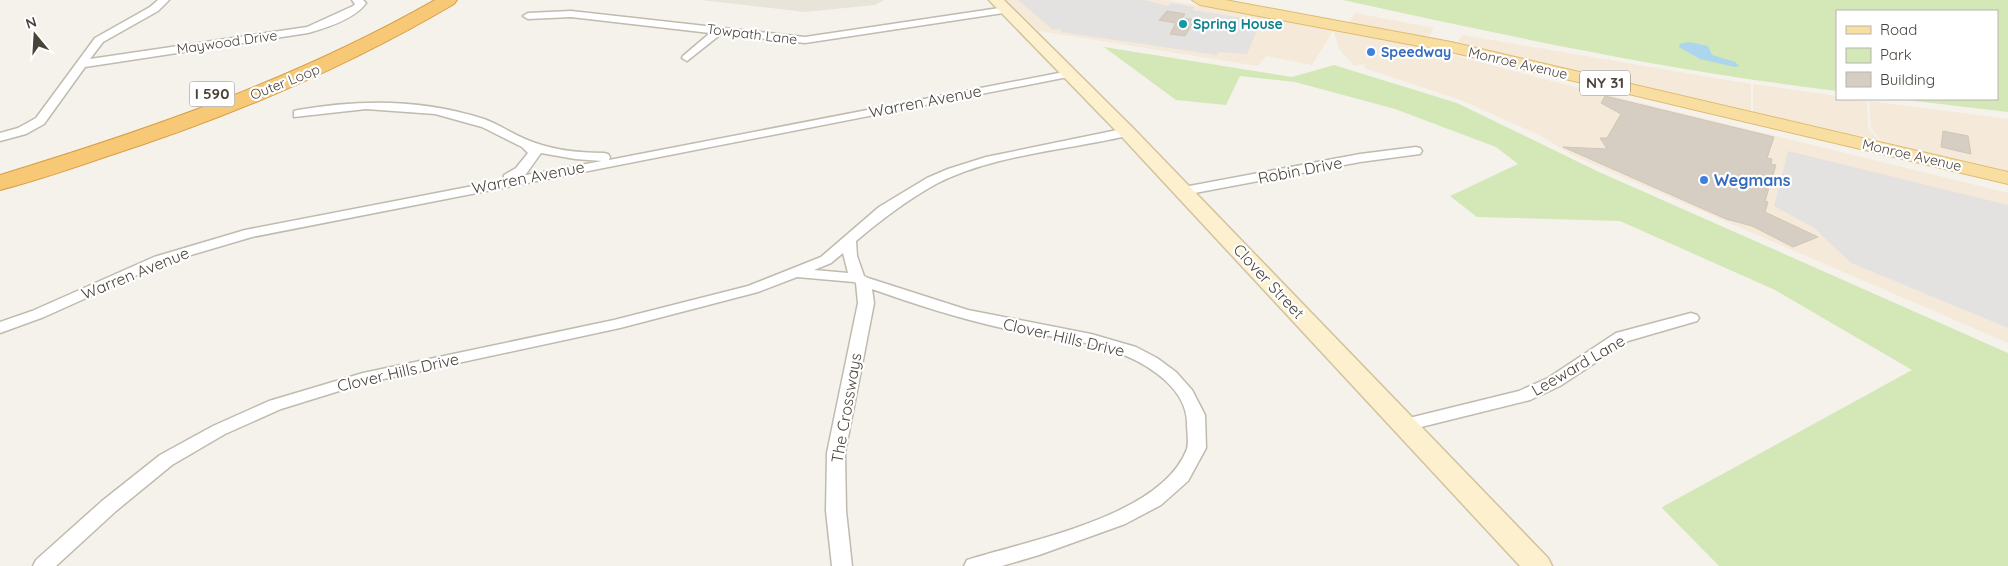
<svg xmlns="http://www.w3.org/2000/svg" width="2008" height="566" font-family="Quicksand,sans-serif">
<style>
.residential{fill:#e9e4da}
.commercial{fill:#f5e9d9}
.green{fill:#d3e7b7}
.parking{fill:#e4e2e0}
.water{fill:#acd5ee}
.building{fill:#d6cec2;stroke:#d1c5b5}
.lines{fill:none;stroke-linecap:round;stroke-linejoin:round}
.minor-casing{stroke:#c0baaf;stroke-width:3}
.secondary-casing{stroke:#d2c39e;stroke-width:3}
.primary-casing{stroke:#dfbb70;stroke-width:2}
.motorway-casing{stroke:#d79d45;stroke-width:2}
.minor{fill:#fff;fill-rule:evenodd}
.secondary{fill:#fcf0cf;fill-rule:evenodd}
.primary{fill:#f9dea1;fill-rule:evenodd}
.motorway{fill:#f7c875;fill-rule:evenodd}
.culture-dot{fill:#0f9aa8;stroke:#fff;stroke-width:2}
.shop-dot{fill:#3f7fe0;stroke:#fff;stroke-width:2}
.labels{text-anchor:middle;stroke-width:4.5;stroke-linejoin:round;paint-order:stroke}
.far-culture-label{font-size:14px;font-weight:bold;fill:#0d838f;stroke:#fff;text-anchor:start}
.far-street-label{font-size:14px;fill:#4a433a;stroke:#fff}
.far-shop-label{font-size:14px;font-weight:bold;fill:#366cbe;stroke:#fff;text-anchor:start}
.shield{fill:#fff;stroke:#807b75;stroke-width:1}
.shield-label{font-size:15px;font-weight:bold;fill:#4a433a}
.street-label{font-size:16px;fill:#4a433a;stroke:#fff}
.shop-label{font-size:16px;font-weight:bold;fill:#366cbe;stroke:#fff;text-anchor:start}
</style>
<rect width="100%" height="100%" fill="#f5f2ec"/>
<!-- residential -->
<path class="residential" d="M701 0H884L875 5 805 12Z"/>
<!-- commercial -->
<path class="commercial" d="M1007 0H1167L1333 31 1312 65 1266 56 1258 66 1039 31Z
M1355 13 1434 28 1429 37 1349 22Z
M1333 29 1428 48 1535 77 2008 193V343L1572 155 1539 135 1461 100 1364 68 1365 64 1354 66 1339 49Z
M1462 35 1751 84V111L1457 43Z
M1753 84 1837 96V99L1867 101 1868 128 1879 140 1753 112Z
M1869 101 2008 119V171L1881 141 1871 128Z"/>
<!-- green -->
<path class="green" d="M1343 0H2008V112L1898 99H1997V11H1837V91C1670 71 1507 36 1343 0Z
M1104 47 1292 77 1334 65 1457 103 1599 172 2008 353V566H1719L1662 508 1664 506 1912 370 1775 290 1620 221 1477 217 1450 196 1518 164 1496 147 1395 109 1295 82 1240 76 1226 105 1176 100Z"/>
<!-- parking -->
<path class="parking" d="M1018 0H1144L1168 6 1171 3 1194 7 1193 10 1261 21 1247 54 1218 52 1217 55 1061 32 1062 30 1052 29Z
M1788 151 2008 205V328L1851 263 1814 228 1774 206Z"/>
<!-- water -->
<path class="water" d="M1689 42 1708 46 1712 55 1735 62 1739 66 1735 67 1700 59 1679 47 1680 44Z"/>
<!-- building -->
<path class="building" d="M1167 11 1185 14 1182 18 1195 20 1185 36 1170 34 1176 23 1159 20Z
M1605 96 1774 137 1767 158 1772 159 1771 164 1776 165 1765 201 1768 202 1765 212 1818 237 1793 247 1752 226 1726 219 1563 147 1607 149 1600 138H1607L1621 114 1601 103Z
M1943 131 1968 136 1971 154 1941 147Z"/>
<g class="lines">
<defs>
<path id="minor" d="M158 0H169L158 11 103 42 90 59 307 27 353 6 355 4 352 0H363L366 3C355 19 326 28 308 33L85 67 44 124 26 134 0 141V133L18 128 36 118 95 38 150 7Z
M1006 7 1010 8V12L805 43 721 34 687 61 682 58 683 56 710 33 571 17 528 19 523 16 528 13 571 11 805 37Z
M1069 71 1073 72V76L252 237 164 263 44 317 0 333V322L32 311 154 257 245 230 504 180V175L516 168 528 153 522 147 482 127 435 114 366 109 294 117V111L298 110C360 99 423 99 484 119 498 124 511 133 525 139 550 150 578 153 604 153L608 154 610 157 609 160ZM541 153 575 159 602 161 521 176 526 174Z
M1127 128 1133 132 1131 135C1069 150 994 154 936 184 907 200 881 220 856 241L857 256 864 276 868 278 968 310 1091 334 1136 347 1157 358 1176 372 1192 390 1205 415 1206 448 1188 481 1161 505 1125 524 1039 555 1002 566H964L967 560C1029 540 1161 517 1187 449 1189 442 1187 431 1187 423 1187 390 1151 366 1124 355 1086 339 1043 336 1002 328 958 318 914 304 872 289L874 303 845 453 846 511 852 566H832L826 511 827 453 858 303 856 283 854 282 797 277 758 292 620 328 365 383 281 409 225 434 172 465 116 511 56 566H33L36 560 102 501 160 455 213 426 269 401 363 373 614 320 748 286 821 257 879 207 927 178 948 169 986 157ZM843 253 848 273 814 270 831 263Z
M1416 147 1420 148 1422 151 1420 154 1360 162 1184 195 1177 191 1184 187 1360 154Z
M1691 313 1697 315 1699 318 1697 321 1628 341 1560 386 1530 400 1405 431 1399 429 1396 425 1399 421 1405 419 1519 391 1548 378 1616 333Z"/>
<path id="secondary" d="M989 0H1004L1133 128 1548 558 1552 566H1520L1121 136Z"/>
<path id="primary" d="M1192 0H1225L1451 42 2008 172V184L1451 52 1200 5Z"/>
<path id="motorway" d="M435 0H457L454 4C344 69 227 118 105 157 70 169 35 181 0 190V175C151 129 298 78 435 0Z"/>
</defs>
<!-- minor casing -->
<use href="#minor" class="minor-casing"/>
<!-- secondary casing -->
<use href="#secondary" class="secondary-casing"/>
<!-- primary casing -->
<use href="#primary" class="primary-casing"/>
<!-- motorway casing -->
<use href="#motorway" class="motorway-casing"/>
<!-- minor -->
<use href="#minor" class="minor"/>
<!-- secondary -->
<use href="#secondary" class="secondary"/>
<!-- primary -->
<use href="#primary" class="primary"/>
<!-- motorway -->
<use href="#motorway" class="motorway"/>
</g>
<!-- markers -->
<circle class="culture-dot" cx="1183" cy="24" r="5"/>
<g class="shop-dot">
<circle cx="1371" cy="52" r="5"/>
<circle cx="1704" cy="180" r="5"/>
</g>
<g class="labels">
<!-- far-culture labels -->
<g class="far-culture-label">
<text x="1193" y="29">Spring House</text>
</g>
<!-- far-street labels -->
<g class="far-street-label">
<text transform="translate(752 34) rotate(7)" y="5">Towpath Lane</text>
<text transform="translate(227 42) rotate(-8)" y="5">Maywood Drive</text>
<text transform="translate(1518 63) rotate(13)" y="5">Monroe Avenue</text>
<text transform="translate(285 82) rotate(-22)" y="5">Outer Loop</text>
<text transform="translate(1912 155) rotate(13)" y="5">Monroe Avenue</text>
</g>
<!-- far-shop labels -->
<g class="far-shop-label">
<text x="1381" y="57">Speedway</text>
</g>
<!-- shield labels -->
<g class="shield">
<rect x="1580" y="70.5" width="50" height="25" rx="4"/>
<rect x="189.5" y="81.5" width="45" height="25" rx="4"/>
</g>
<g class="shield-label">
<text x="1605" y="88">NY 31</text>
<text x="212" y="99">I 590</text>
</g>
<!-- street labels -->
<g class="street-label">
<text transform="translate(925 101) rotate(-11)" y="6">Warren Avenue</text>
<text transform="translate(1300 170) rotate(-11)" y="6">Robin Drive</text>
<text transform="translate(528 177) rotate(-11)" y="6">Warren Avenue</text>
<text transform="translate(135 273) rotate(-22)" y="6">Warren Avenue</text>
<text transform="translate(1269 281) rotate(47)" y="6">Clover Street</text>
<text transform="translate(1064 337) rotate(13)" y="6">Clover Hills Drive</text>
<text transform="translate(1578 365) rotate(-30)" y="6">Leeward Lane</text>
<text transform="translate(398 372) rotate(-13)" y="6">Clover Hills Drive</text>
<text transform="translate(846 408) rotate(-80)" y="6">The Crossways</text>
</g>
<!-- shop labels -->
<g class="shop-label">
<text x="1714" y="186">Wegmans</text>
</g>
</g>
<!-- legend -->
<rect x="1836" y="10" width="162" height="90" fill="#ffffff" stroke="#b7b4b0"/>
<rect x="1846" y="26" width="25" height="8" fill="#f9dea1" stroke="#b7b4b0"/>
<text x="1880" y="35" font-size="15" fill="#4a433a">Road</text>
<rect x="1846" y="48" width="25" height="15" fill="#d3e7b7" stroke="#b7b4b0"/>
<text x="1880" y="60" font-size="15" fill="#4a433a">Park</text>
<rect x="1846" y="72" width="25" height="15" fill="#d6cec2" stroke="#b7b4b0"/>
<text x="1880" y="85" font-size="15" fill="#4a433a">Building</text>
<!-- north arrow -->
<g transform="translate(35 35) rotate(342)" stroke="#ffffff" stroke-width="4" paint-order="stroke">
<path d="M0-4L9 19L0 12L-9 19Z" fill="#4a433a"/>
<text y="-8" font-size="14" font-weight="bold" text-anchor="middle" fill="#4a433a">N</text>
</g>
</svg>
